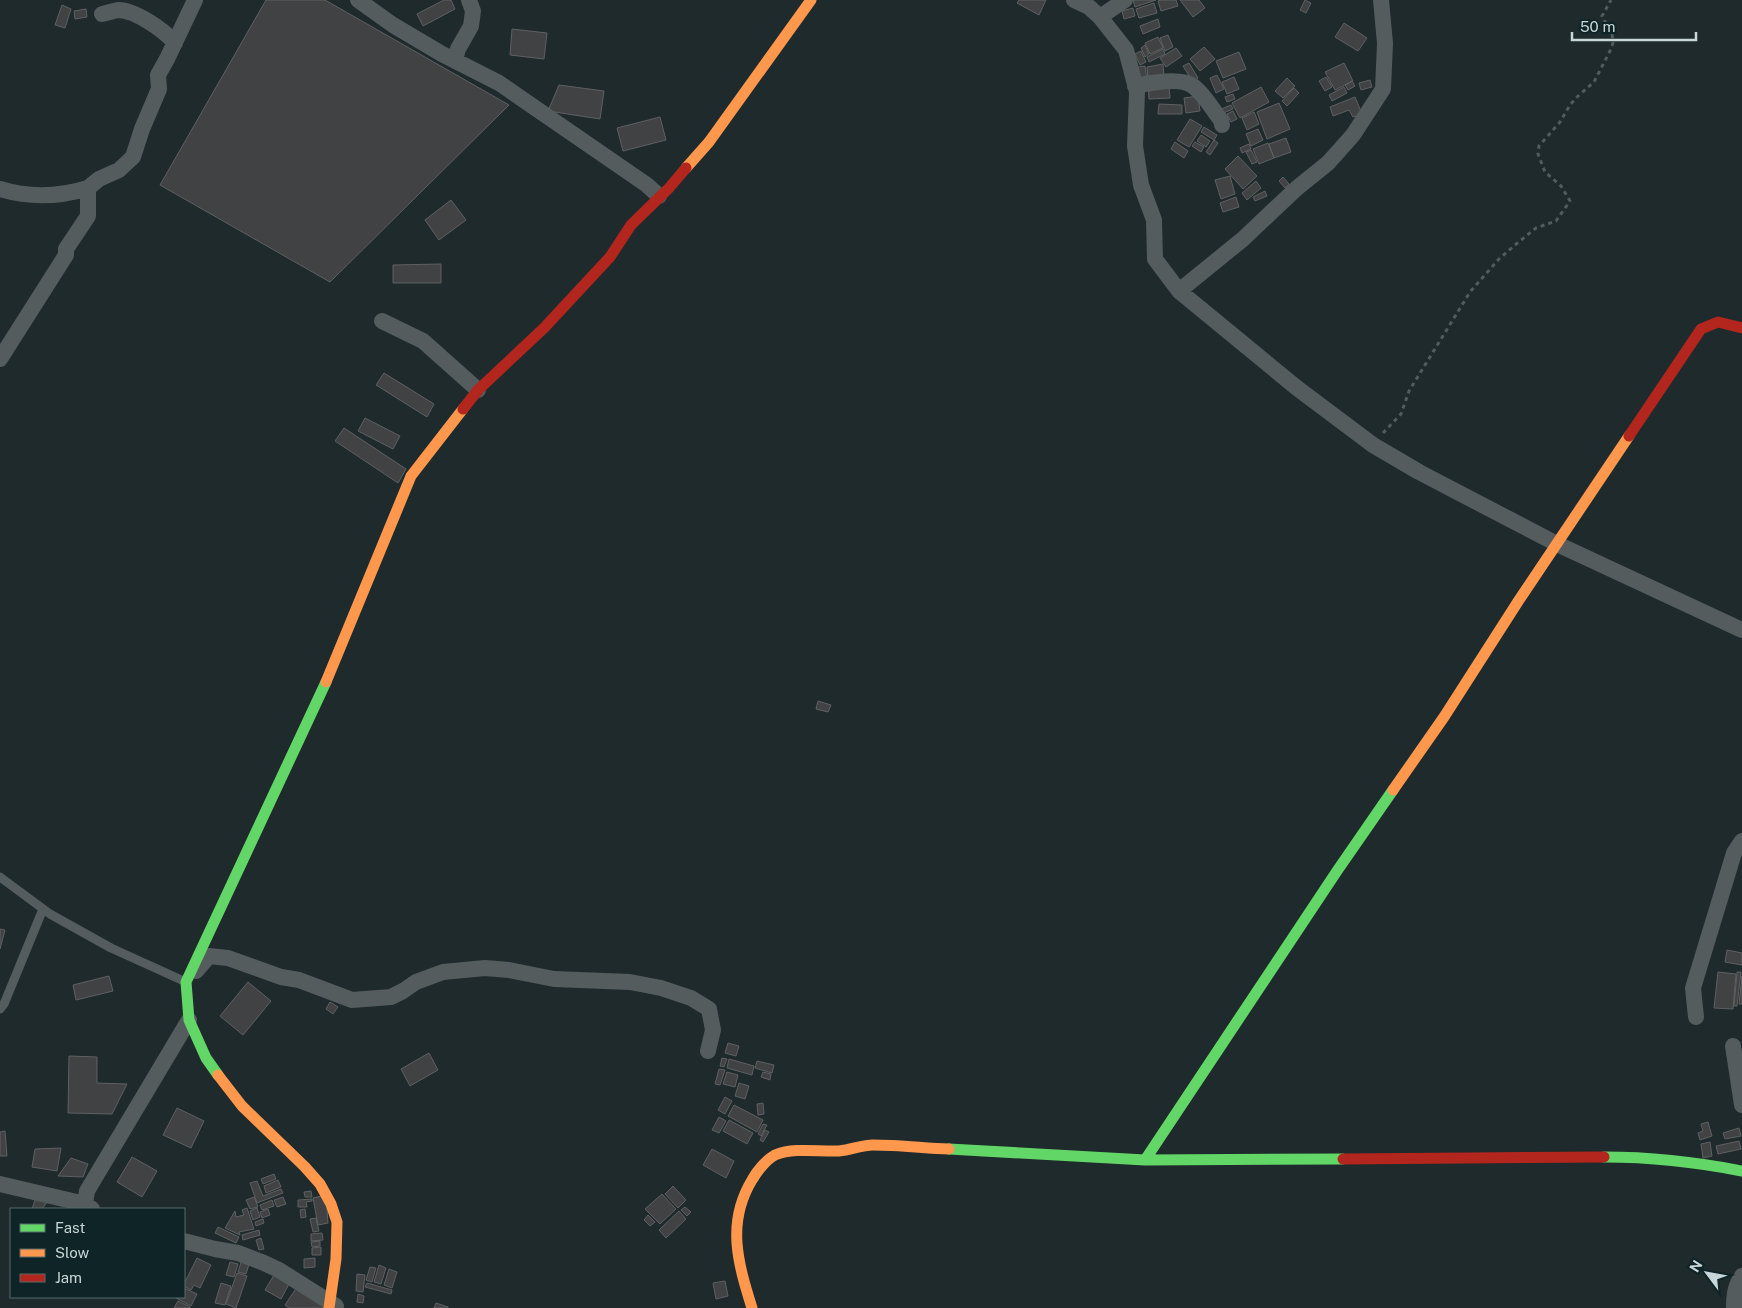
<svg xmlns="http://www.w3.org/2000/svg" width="1742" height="1308" font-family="'Public Sans',sans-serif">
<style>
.building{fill:#404244;stroke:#5f6063}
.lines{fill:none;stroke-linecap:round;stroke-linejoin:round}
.path{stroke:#535b5c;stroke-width:3;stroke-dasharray:4 4;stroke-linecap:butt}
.lane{stroke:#545c5d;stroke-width:9}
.street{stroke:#545c5d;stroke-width:16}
.fast{stroke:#63d668;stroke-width:11}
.slow{stroke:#ff974d;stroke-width:11}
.jam{stroke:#b3261e;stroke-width:11}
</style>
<rect width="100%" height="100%" fill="#1e2a2b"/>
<!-- building -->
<path class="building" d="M266 0H325L509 105 330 282 160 185Z
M444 0H451L455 9 423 26 417 14Z
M1019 0H1046L1039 15 1017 3Z
M1133 0H1156L1135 7Z
M1161 0H1176L1178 6 1161 11 1158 1Z
M1180 0H1199L1205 8 1193 17Z
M1305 0 1311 3 1306 13 1300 10Z
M1154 3 1157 13 1139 18 1136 9Z
M62 5 71 9 65 28 55 25Z
M1133 8 1135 16 1124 19 1122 11Z
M86 9 87 17 75 19 74 11Z
M1158 19 1160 27 1143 34 1140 26Z
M1344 23 1367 38 1358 51 1335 37Z
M512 29 547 33 544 59 510 55Z
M1168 35 1173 47 1165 51 1160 38Z
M1158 37 1163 48 1150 54 1145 43Z
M1145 45 1149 54 1145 57 1141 48Z
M1204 47 1215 59 1200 71 1190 59Z
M1176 48 1182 56 1166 67 1160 58Z
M1163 49 1165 54 1149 62 1147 57Z
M1141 51 1146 62 1140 65 1135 54Z
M1239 52 1246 69 1223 78 1216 61Z
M1189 63 1198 78 1193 82 1183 66Z
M1344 63 1353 81 1335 90 1325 72Z
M1163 64 1164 77 1148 79 1147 67Z
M1145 66 1147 80 1140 81 1138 67Z
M1217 75 1224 89 1216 93 1210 78Z
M1234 77 1239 89 1227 94 1222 82Z
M1326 77 1332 87 1325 91 1319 81Z
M1287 78 1295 86 1283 98 1275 91Z
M1370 80 1372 87 1361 90 1359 83Z
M1352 81 1355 86 1348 90 1345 85Z
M1169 84 1170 98 1149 99 1148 85Z
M559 85 604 91 600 119 548 111Z
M1261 87 1269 102 1240 118 1232 103Z
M1344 87 1347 93 1332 101 1329 95Z
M1294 88 1299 93 1287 106 1282 101Z
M1233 94 1235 99 1227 102 1225 97Z
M1198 96 1200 111 1186 113 1184 98Z
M1355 97 1362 114 1353 117 1349 110 1333 116 1330 107Z
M1279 103 1290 129 1267 139 1257 112Z
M1159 104 1182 105V114H1158Z
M1231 105 1233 109 1221 114 1219 110Z
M1233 111 1237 119 1231 122 1227 114Z
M1254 112 1259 124 1247 130 1242 118Z
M660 117 666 140 623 151 617 128Z
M1190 119 1202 126 1189 147 1177 140Z
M1204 127 1217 135 1214 140 1201 132Z
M1258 129 1263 140 1251 146 1246 134Z
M1201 135 1210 141 1206 147 1197 141Z
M1286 138 1291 152 1274 158 1269 144Z
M1214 140 1218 143 1210 155 1206 152Z
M1175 142 1188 151 1184 158 1171 149Z
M1195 142 1204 147 1201 152 1192 146Z
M1268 143 1274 158 1259 164 1253 149Z
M1249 144 1251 149 1242 153 1240 148Z
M1251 150 1257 162 1252 164 1246 152Z
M1238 156 1257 176 1243 189 1225 169Z
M1230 176 1235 194 1221 199 1215 180Z
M1283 177 1289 184 1285 188 1279 181Z
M1256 181 1261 188 1247 200 1242 193Z
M1265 191 1267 196 1255 201 1253 197Z
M1236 197 1239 207 1223 212 1220 203Z
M451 200 466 220 439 240 425 220Z
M441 264V283H393V265Z
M384 373 434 404 427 417 376 385Z
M365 418 400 436 393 449 358 431Z
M344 428 406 469 398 483 335 441Z
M818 701 831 705 828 712 816 709Z
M0 929 5 930 0 949Z
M1727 950 1742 953V965L1725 962Z
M1718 972 1736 974 1733 1009 1714 1008Z
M1737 972H1741L1737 1006H1734Z
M109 976 113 991 76 1000 73 985Z
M1742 976V1004H1739Z
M248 982 271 1001 243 1035 220 1016Z
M330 1002 338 1007 333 1014 326 1009Z
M728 1043 739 1046 736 1056 725 1053Z
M429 1053 438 1070 410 1086 401 1069Z
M69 1056 97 1057V1083L127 1084 112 1114 68 1113Z
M722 1058 727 1059 724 1067 720 1066Z
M729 1059 754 1066 752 1075 727 1068Z
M757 1061 774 1065 772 1073 755 1068Z
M719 1069 725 1070 720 1085 715 1084Z
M727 1072 738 1075 735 1087 723 1084Z
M763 1072 771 1074 770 1080 761 1077Z
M739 1083 749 1086 745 1099 735 1096Z
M725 1097 732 1101 725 1114 718 1110Z
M763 1103 764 1114 758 1115 757 1104Z
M734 1105 763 1120 757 1132 728 1116Z
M177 1108 204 1121 191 1148 163 1135Z
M719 1117 726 1121 719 1133 712 1130Z
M729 1120 753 1133 747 1144 723 1131Z
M1708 1122 1712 1136 1700 1140 1698 1133 1703 1131 1701 1124Z
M763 1124 767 1125 761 1136 758 1134Z
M1739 1128 1741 1136 1725 1139 1723 1133Z
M765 1130 769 1132 763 1142 760 1140Z
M5 1131 7 1156H0V1132Z
M1739 1141 1741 1149 1718 1154 1716 1146Z
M1710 1142 1712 1156 1703 1158 1701 1144Z
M61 1148 57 1171 32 1167 35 1149Z
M712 1149 734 1161 726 1178 703 1165Z
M132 1157 157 1171 142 1197 117 1182Z
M71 1158 88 1164 83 1177 58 1176Z
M274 1174 276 1179 263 1184 261 1179Z
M278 1180 281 1187 266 1193 264 1186Z
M257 1181 263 1196 281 1189 283 1193 257 1203 250 1183Z
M673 1186 686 1200 678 1208 665 1194Z
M311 1191 312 1197H305L304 1192Z
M37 1194 50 1198 42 1209H32Z
M662 1194 676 1209 660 1224 645 1209Z
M326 1195 328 1223 318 1225 313 1198Z
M254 1197 258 1207 250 1209 246 1200Z
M283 1197 286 1204 277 1207 274 1200Z
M312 1199V1201L306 1202 307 1207H298V1200Z
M272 1200 274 1206 262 1210 260 1205Z
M685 1207 691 1212 687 1216 681 1210Z
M247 1208 254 1229 239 1232 240 1235 225 1228 235 1211 236 1217 244 1215 242 1210Z
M257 1208 260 1217 253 1220 250 1211Z
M268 1209 270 1215 262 1218 260 1212Z
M305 1209 306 1217 301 1218 300 1210Z
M679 1211 686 1219 666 1238 659 1230Z
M648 1215 655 1222 650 1226 644 1220Z
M316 1218 319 1231 313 1232 310 1219Z
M263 1219 264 1223 256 1226 255 1222Z
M218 1227 239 1237 236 1243 215 1233Z
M259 1230 260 1235 243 1240 242 1235Z
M322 1233 323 1240 311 1241V1234Z
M261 1238 264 1249 259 1250 256 1240Z
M320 1241V1246L312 1247 311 1242Z
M321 1247V1255H312V1248Z
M197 1258 211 1265 200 1288 194 1285 191 1290 184 1286V1284Z
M315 1258V1267L304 1268V1259Z
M242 1259 250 1261 246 1274 238 1272Z
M230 1262 238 1264 234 1277 226 1275Z
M379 1265 386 1268 381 1284 374 1282Z
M370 1267 376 1268 372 1282 366 1280Z
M389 1269 397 1272 392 1288 384 1285Z
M237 1273 247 1276 236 1308 226 1304Z
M357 1274 365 1275 363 1292 356 1291Z
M274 1275 289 1284 281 1299 265 1290Z
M725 1281 728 1296 716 1299 713 1283Z
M221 1283 231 1286 225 1305 215 1303Z
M367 1283 392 1290 391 1294 365 1287Z
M297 1287 326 1308H289L285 1305Z
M184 1288 197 1294 191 1306 176 1298 177 1297H184Z
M358 1294 364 1296 363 1303 357 1302Z
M178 1301 190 1307V1308H174Z
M436 1303 448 1307V1308H434Z"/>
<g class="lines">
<!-- path -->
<path class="path" d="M1383 433 1401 414 1409 391 1470 292 1499 259 1515 245 1536 228 1556 221 1570 201 1561 186 1545 172 1538 154 1539 146 1560 122 1570 105 1577 97 1594 82 1610 51 1613 43 1612 34 1602 16 1611 0"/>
<!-- lane -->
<path class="lane" d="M0 877 50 914 111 948 186 982
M0 1009 4 1004 43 909"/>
<!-- street -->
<path class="street" d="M358 0 393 25 442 54 499 83 647 185 659 196
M1074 0 1089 7 1100 17 1126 50 1137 92 1135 146 1141 185 1154 220 1155 259 1179 291 1297 388 1373 445 1419 472 1557 544 1742 630
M102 14C107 13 113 11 118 10 135 10 164 30 175 43
M1100 17 1125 0
M455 60 458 49 471 26 473 11 469 0
M1135 86C1149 83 1181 77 1193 86 1205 95 1212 109 1221 120L1222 125
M0 189C29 198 59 197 88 188
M1179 291 1243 239 1297 188 1328 163 1353 135 1383 89 1385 43 1381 0
M382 321 423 341 478 390
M0 359 66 255V249L88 216V188L99 179 119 170 133 157 142 129 159 89 158 75 167 59 195 0
M196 971 209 956 228 958 281 977 299 980 352 1000 391 997 403 991 416 982 443 972 485 968 509 970 554 979 630 982 661 988 691 998 709 1009 713 1030 708 1051
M1696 1017 1693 988 1734 853 1742 841
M1733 1046 1742 1105
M0 1184 85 1204 92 1209
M85 1204 87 1191 189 1020
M184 1241 215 1249 238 1253 264 1263 279 1270 336 1306
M1734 1308C1734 1295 1735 1286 1742 1276"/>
<!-- fast -->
<path class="fast" d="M218 1075 206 1058 189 1020 186 982 326 682
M949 1149 1145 1160 1343 1159
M1604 1157C1651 1157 1696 1162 1742 1171
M1145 1160 1337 871 1393 790"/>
<!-- slow -->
<path class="slow" d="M686 168 709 142 811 0
M326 682 411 476 463 409
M1393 790 1444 717 1519 600 1629 436
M218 1075 242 1106 305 1167 320 1184 331 1204 337 1222 336 1259 329 1308
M752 1308C738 1263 726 1223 752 1180 757 1171 766 1160 775 1155 795 1147 819 1152 839 1151 851 1150 862 1145 873 1145 898 1145 924 1148 949 1149"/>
<!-- jam -->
<path class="jam" d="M463 409 478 390 544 328 610 257 631 225 669 188 686 168
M1629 436 1701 329 1718 322 1742 328
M1343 1159 1604 1157"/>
</g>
<!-- legend -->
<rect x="10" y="1208" width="175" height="90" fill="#0e2427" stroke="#586b6d"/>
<rect x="20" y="1224" width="25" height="8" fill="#63d668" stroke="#586b6d"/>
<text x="55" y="1233" font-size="15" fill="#c8d6d7">Fast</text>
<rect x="20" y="1249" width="25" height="8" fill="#ff974d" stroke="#586b6d"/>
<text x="55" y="1258" font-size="15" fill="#c8d6d7">Slow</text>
<rect x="20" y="1274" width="25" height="8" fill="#b3261e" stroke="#586b6d"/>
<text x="55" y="1283" font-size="15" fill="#c8d6d7">Jam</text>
<!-- north arrow -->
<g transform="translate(1707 1273) rotate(302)" stroke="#0e2427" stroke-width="4" paint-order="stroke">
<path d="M0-4L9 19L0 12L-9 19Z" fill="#c8d6d7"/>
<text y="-8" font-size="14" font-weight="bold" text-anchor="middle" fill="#c8d6d7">N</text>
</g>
<!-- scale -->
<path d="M1572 32v8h124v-8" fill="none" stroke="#c8d6d7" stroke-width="2.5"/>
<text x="1580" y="32" font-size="15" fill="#c8d6d7" stroke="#0e2427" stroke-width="4" paint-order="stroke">50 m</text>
</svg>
